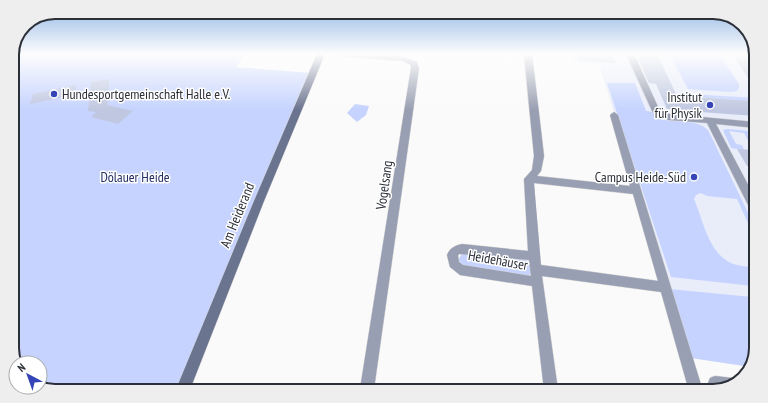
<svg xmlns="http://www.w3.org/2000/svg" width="768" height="403" font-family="'PT Sans Narrow',sans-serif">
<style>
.built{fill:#e9edfa}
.green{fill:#c5d3fe}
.building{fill:#c0c8e1}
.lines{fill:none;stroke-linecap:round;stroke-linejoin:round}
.street-casing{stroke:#d5d5d7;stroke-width:1}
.secondary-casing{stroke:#d5d5d7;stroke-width:1}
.street{fill:#999fb2;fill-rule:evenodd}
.secondary{fill:#6b748f;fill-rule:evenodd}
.poi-dot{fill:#3545b8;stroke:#fff;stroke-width:1.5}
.labels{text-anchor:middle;stroke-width:3;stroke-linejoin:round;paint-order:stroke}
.poi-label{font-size:14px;fill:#2b2f38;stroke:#fff;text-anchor:end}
.park-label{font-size:14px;fill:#232f64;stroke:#fff}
.street-label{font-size:14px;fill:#2b2f38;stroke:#fff}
.rim{fill:none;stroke:#2b2f38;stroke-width:2}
</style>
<rect width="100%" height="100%" fill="#fafafa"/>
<!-- built -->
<path class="built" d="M567 54H756L751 367 691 358 599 64 573 62 571 54Z"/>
<!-- green -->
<path class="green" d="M12 54H246L236 67 311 73 182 387 40 386V363H16L12 351Z
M669 54H719L739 84V88L737 91 730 92 688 89Z
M607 83H635L646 111C653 111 656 116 663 119 678 124 695 118 708 130L753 223V234L737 199 707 196 701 193 696 195 694 199C703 220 708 252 731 263 737 266 746 266 753 268V286L671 277Z
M690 94 755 98V101L692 97Z
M355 104 369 106 366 115 357 122 347 113Z
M727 129 749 131 755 140V148H752L744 133 729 131 736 144 742 145 744 150 731 148 723 130Z
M468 253 523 259 529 262 533 272 529 276 465 268 458 260 461 255Z
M669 289 752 297 751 367 691 358Z"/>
<!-- building -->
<path class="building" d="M578 54H613L616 63 577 60Z
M636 54H657L677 96 755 101V116L700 112 701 114H691L690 111 667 109 656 84 649 83Z
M732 54 750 56 756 64V80L749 79Z
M109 79 108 105 133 111 118 124 91 117 96 112 88 111 91 82Z
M76 85 75 95 30 104 33 94Z
M737 149 755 150 754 166H747Z"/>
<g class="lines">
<defs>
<path id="street" d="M333 54C360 54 392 50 417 62L419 68 374 389H360L411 68V65L402 61 337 56Z
M524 54H532L544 156 541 171 537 176 630 186 610 115 614 112 618 115 703 391H689L661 292 542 276 558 390H544L532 286 460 275 450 267 447 255C450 248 454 246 462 244L528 251 524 179 532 170 534 156ZM534 183 633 194 658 281 541 265ZM459 254 529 260 531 276 463 265 459 262 458 256Z
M626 54H634L659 109 670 114 755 122V128L716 124 754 196V210L750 209 707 123 668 120 653 113Z
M715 376 733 378 738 382 736 384 716 390 710 388 708 383 710 378Z"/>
<path id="secondary" d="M317 54H325L264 201 191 387H177L254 201Z"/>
</defs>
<!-- street casing -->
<use href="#street" class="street-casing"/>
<!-- secondary casing -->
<use href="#secondary" class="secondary-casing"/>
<!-- street -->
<use href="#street" class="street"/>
<!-- secondary -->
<use href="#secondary" class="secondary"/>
</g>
<!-- sky -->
<linearGradient id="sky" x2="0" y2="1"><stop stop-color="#8bb1e2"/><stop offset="0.49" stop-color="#fdfdfd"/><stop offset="1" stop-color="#fdfdfd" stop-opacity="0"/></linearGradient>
<rect width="768" height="110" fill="url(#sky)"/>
<!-- markers -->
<g class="poi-dot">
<circle cx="54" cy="94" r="4"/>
<circle cx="710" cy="105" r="4"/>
<circle cx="694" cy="177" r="4"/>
</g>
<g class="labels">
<!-- poi labels -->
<g class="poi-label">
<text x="62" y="99" text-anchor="start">Hundesportgemeinschaft Halle e.V.</text>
<text x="702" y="102">Institut<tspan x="702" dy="16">für Physik</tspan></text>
<text x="686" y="182">Campus Heide-Süd</text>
</g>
<!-- park labels -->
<g class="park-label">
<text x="135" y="182">Dölauer Heide</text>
</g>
<!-- street labels -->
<g class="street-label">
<text transform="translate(384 185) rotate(-82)" y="5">Vogelsang</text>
<text transform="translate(237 215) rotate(-68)" y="5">Am Heiderand</text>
<text transform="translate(498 260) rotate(10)" y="5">Heidehäuser</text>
</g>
</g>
<!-- crop -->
<path d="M0 0H768V403H0ZM55 19H713A36 36 0 0 1 749 55V348A36 36 0 0 1 713 384H55A36 36 0 0 1 19 348V55A36 36 0 0 1 55 19Z" fill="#eeeeef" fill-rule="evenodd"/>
<path class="rim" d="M55 19H713A36 36 0 0 1 749 55V348A36 36 0 0 1 713 384H55A36 36 0 0 1 19 348V55A36 36 0 0 1 55 19Z"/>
<!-- north arrow -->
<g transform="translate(28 375) rotate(319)"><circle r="19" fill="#ffffff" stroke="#aaacaf"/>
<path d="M0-3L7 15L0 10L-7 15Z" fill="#3545b8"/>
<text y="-6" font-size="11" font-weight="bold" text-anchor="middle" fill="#2b2f38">N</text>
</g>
</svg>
